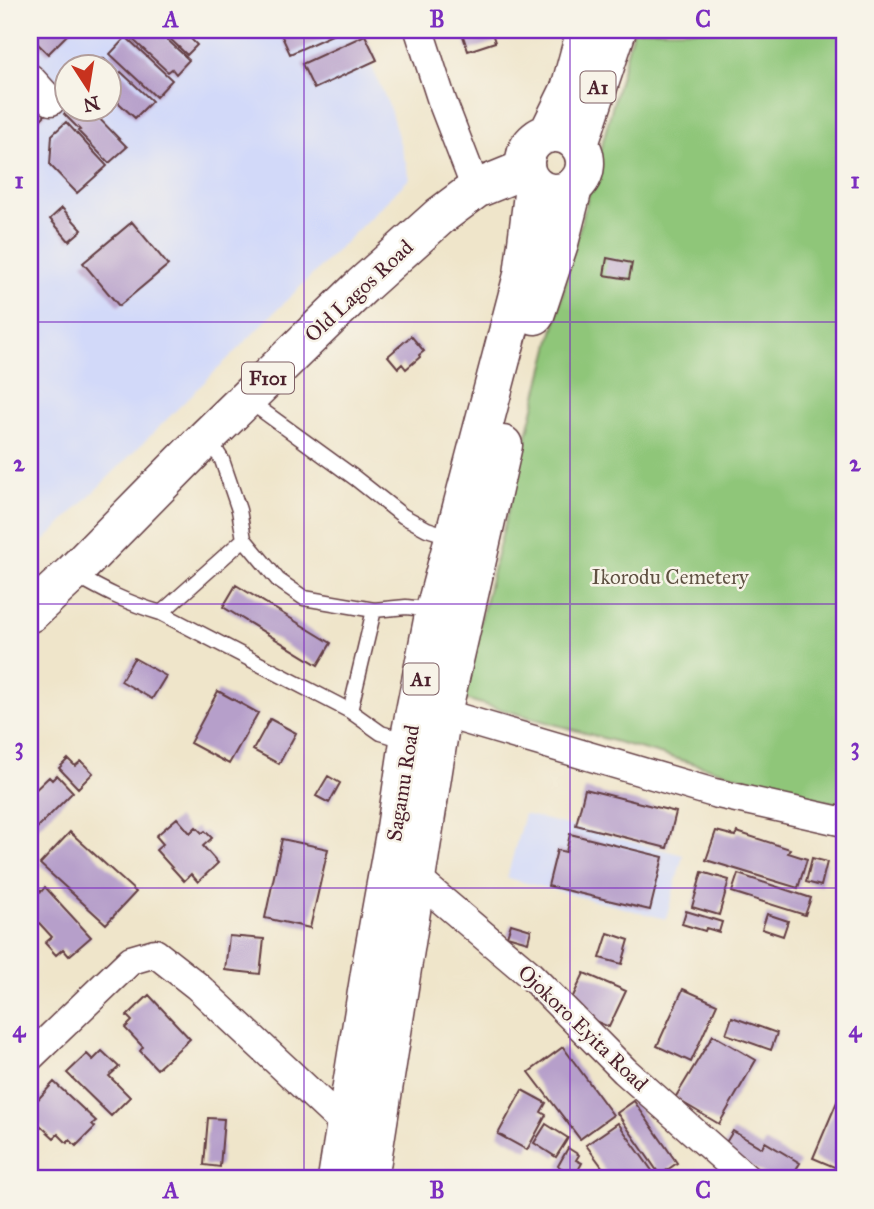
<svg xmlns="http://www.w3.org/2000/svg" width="874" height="1209" font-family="'IM FELL Great Primer',serif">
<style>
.built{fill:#d2d9f9;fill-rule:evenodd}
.green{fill:#8fc679;stroke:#6c7252;stroke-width:2}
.building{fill:#b69fca}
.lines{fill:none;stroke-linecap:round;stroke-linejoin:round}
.lane-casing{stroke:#633d43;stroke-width:17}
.street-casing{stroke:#633d43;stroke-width:31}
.primary-casing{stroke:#633d43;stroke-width:41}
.highway-casing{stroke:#633d43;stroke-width:41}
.lane{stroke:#fff;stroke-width:14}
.street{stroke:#fff;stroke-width:28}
.primary{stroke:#fff;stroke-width:38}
.highway{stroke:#fff;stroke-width:38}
.grid{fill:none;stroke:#7b2cbf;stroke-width:2;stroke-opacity:0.55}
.labels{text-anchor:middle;stroke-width:5;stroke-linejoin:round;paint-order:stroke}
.shield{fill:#f7f3e8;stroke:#7e5f64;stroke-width:2}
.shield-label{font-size:19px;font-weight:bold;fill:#4a1f2b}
.street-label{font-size:21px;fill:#4a1f2b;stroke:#f7f3e8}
.park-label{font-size:21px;fill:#5f5142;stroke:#f7f3e8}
.neatline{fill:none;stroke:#7b2cbf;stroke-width:2.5}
.grid-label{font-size:23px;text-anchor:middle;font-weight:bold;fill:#7b2cbf}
</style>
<rect width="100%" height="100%" fill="#f7f3e8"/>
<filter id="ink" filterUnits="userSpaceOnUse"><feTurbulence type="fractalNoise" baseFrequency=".0143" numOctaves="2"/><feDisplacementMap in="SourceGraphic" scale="14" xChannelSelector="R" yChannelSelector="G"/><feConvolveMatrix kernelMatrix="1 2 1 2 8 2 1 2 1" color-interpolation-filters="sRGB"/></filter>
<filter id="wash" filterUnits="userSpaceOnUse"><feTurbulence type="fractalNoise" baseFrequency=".00686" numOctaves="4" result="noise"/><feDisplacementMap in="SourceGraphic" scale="28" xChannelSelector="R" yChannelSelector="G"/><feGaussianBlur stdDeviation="1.57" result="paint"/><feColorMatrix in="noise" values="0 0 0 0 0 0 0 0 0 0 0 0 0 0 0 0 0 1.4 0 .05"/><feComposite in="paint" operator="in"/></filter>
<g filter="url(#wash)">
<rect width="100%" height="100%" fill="#efe5ca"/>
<!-- built -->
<path class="built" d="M30 30H356L389 106 410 178 30 555ZM66 66H108V108H66Z
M524 814 683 855 666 919 507 878Z"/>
<!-- green -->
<path class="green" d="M633 30H844V806L461 698 572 256Z"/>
<g id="blocks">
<!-- building -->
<path class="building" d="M30 30H72L48 54 30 36Z
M133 30H157L189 60 176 74 172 69 168 72 128 35Z
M161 30H200L191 39 197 45 187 55Z
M279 30H343L290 54Z
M461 30H491L495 42 468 51Z
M365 35 377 60 314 89 302 64Z
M126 37 172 80 156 97 110 54Z
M103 58 119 74 121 72 152 101 135 118 108 93V66H95Z
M30 96 47 113 30 130Z
M70 108H89L127 147 109 163 78 131 80 130 64 114Z
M66 122 107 166 77 193 50 165 52 135Z
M30 143 37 149 35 159 30 167Z
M62 208 82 230 69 241 50 219Z
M132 222 168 265 119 306 83 263Z
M607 258 632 263 629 279 604 275Z
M411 336 424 351 419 355 420 357 406 369 402 364 398 368 388 356Z
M236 585 331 643 318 665 223 607Z
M134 658 166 676 152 699 121 681Z
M218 691 258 713 229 764 190 743Z
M270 719 296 733 279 764 253 750Z
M68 759 75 766 81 761 93 773 78 788 59 768Z
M57 775 73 792 30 835V795L49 777 52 780Z
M328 776 340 783 329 803 316 796Z
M585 789 676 812 667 848 576 825Z
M177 818 190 833 196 827 202 833 205 831 212 838 203 846 218 863 198 882 191 874 184 881 156 850 163 844 156 836Z
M716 831 735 836 737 832 790 849 788 853 807 859 798 888 706 860Z
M70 832 136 892 106 924 40 864Z
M570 834 663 857 650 910 548 886 557 850 566 852Z
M282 839 328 849 310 928 265 918Z
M812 858 827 862 821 886 806 882Z
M702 872 729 880 719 915 692 907Z
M738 874 811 898 805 915 732 892Z
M36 887 41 892 45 887 91 937 69 956 63 949 56 955 45 943 52 937 30 913V892Z
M686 911 722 922 719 932 706 928 705 931 682 924Z
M767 914 788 921 783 936 762 929Z
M511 924 531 930 528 942 507 936Z
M608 933 629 940 622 964 600 958Z
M229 936 264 939 260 974 225 970Z
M584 973 626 991 609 1027 567 1009Z
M683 989 717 1004 691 1062 657 1046Z
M149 995 190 1039 157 1069 140 1051 143 1047 125 1028 132 1021 127 1016Z
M732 1017 777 1033 771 1050 726 1034Z
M713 1035 756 1060 719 1124 675 1098Z
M563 1047 613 1115 580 1139 529 1072Z
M102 1051 119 1067 109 1076 130 1097 111 1116 67 1073 87 1054 93 1060Z
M54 1082 96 1121 92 1124 95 1127 76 1146 70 1140 67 1143 58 1134 54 1138 30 1116V1108Z
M522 1090 546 1103 541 1112 546 1115 527 1150 498 1134Z
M842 1090H844V1156L839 1169 813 1158Z
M634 1101 677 1163 660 1175 617 1113Z
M208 1118 224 1119 220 1167 204 1165Z
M618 1123 658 1179H611L586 1145Z
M546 1124 568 1138 556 1157 534 1143Z
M733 1131 762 1148 765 1142 800 1163 790 1179H773L722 1149Z
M568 1148 579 1155 576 1160 582 1163 575 1176 558 1166Z"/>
</g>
</g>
<g filter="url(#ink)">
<use href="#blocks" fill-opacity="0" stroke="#633d43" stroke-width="2"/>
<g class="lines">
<defs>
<path id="lane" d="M249 401 355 478 403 516 427 529 452 537
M244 539 278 580 304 598 374 610 406 607 434 610
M74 574C104 591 127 603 161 613L244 539 239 510 222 460 208 438
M161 613 350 711 381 733 407 741
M350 711 374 610"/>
<path id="street" d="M419 30 442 101 476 189
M30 78 51 101
M442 713 714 793 844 822
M417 879 528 973 625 1071 747 1179
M30 1057 131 960 155 953 197 986 345 1125"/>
<path id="primary" d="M30 613 73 573 207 437 362 286 440 216 476 189 525 169"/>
<path id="highway" d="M525 163a30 30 0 1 1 60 0a30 30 0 1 1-60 0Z
M548 134 570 89 586 30
M579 144 617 30
M535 315 559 243 573 188
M337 1179 371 967 396 828 409 742 435 610 523 275 534 186
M369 1179 442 713 503 445"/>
</defs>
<!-- lane casing -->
<use href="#lane" class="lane-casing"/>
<!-- street casing -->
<use href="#street" class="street-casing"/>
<!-- primary casing -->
<use href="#primary" class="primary-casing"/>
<!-- highway casing -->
<use href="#highway" class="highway-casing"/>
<!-- lane -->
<use href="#lane" class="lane"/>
<!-- street -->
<use href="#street" class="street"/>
<!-- primary -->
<use href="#primary" class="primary"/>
<!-- highway -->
<use href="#highway" class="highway"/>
</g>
</g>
<!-- grid -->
<path class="grid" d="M304 30V1179M570 30V1179M30 322H844M30 604H844M30 888H844"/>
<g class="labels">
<!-- shield labels -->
<g class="shield">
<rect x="580.5" y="71.5" width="35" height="31" rx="5"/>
<rect x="242" y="362.5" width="52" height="31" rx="5"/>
<rect x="403.5" y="663.5" width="35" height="31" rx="5"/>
</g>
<g class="shield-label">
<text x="598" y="94">A1</text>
<text x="268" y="385">F101</text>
<text x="421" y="686">A1</text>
</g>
<!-- street labels -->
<g class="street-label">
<text transform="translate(359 291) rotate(-43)" y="7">Old Lagos Road</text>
<text transform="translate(403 783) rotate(-81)" y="7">Sagamu Road</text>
<text transform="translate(583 1028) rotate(44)" y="7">Ojokoro Eyita Road</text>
</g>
<!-- park labels -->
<g class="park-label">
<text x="670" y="584">Ikorodu Cemetery</text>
</g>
</g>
<!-- margin -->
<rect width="874" height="1209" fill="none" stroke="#f7f3e8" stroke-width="77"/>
<!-- north arrow -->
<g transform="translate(88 88) rotate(168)"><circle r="33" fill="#f7f3e8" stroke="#b29e9c" stroke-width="2"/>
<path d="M0-5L12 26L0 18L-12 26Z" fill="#c8321e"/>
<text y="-10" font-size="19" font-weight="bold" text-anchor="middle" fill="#4a1f2b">N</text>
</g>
<rect x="38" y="38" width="798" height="1132" class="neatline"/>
<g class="grid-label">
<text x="171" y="27">A</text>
<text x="437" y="27">B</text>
<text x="703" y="27">C</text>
<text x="19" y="188">1</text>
<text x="855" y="188">1</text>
<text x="19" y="471">2</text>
<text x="855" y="471">2</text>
<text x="19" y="754">3</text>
<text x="855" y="754">3</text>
<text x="19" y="1037">4</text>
<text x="855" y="1037">4</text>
<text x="171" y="1198">A</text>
<text x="437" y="1198">B</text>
<text x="703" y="1198">C</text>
</g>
</svg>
